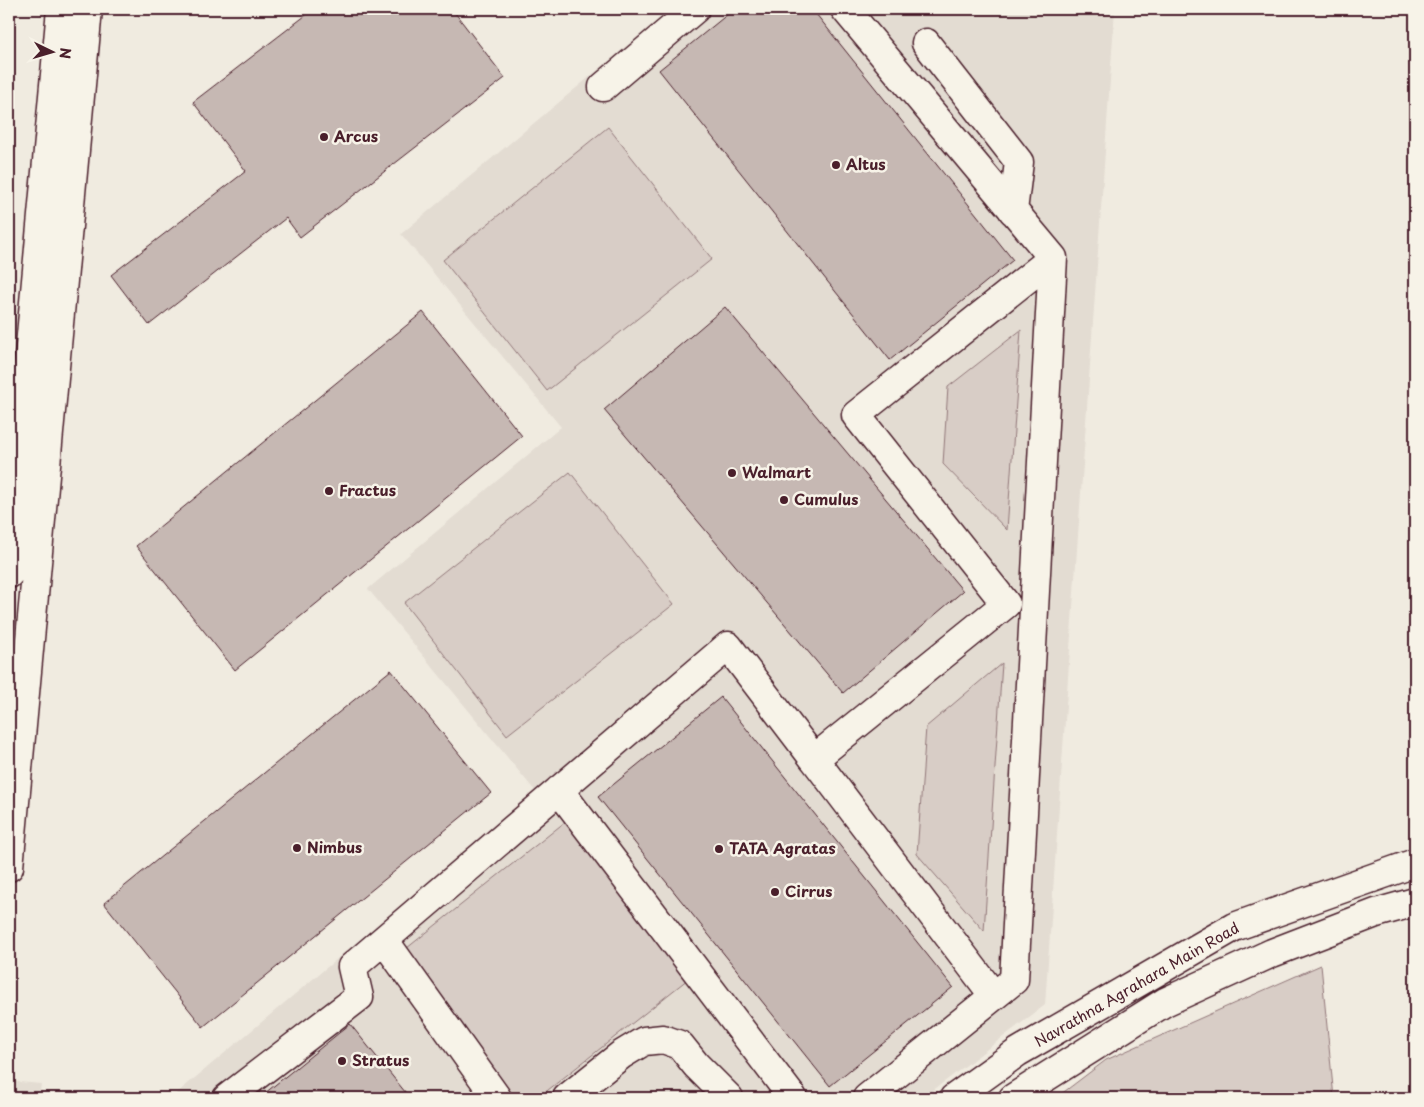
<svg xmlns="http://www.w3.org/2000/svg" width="1424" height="1107" font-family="'Playpen Sans',sans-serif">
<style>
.built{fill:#e3dcd2}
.green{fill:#d8cdc6;stroke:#917678}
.building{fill:#c6b8b3;stroke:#4a1f2b}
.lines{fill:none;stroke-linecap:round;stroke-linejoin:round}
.minor-casing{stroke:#4a1f2b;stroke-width:31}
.minor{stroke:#f7f3e8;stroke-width:28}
.poi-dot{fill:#4a1f2b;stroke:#f7f3e8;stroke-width:2}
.labels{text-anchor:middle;stroke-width:5;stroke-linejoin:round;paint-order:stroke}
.poi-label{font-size:15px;font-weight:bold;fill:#4a1f2b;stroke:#f7f3e8;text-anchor:start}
.street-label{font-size:15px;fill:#4a1f2b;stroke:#f7f3e8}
</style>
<rect width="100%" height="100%" fill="#f0ebe0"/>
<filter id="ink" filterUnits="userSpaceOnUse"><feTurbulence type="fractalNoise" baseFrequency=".02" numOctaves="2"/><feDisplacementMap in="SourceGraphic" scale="10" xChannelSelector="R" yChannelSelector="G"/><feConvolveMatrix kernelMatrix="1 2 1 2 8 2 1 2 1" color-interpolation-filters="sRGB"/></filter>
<g filter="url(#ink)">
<!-- built -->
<path class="built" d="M671 9H1115L1045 1005 923 1098H171L536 792 368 589 561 427 401 234Z
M9 1081 41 1084 39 1098H9Z"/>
<!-- green -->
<path class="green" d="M608 127 712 259 547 391 443 260Z
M1021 330 1007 530 943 464 948 387Z
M570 472 674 604 507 735 404 603Z
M1002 663 984 931 917 854 926 727Z
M565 822 688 979 538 1098H509L397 956Z
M1321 965 1334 1098H1056L1106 1060Z"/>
<!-- building -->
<path class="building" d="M314 9H452L505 78 300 237 286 218 149 325 111 275 246 171 193 102Z
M734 9H812L1013 260 890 360 659 70Z
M725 307 963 591 843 693 604 410Z
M423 312 522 436 235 670 136 546Z
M391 670 491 793 203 1027 104 903Z
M721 697 953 987 830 1086 598 797Z
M350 1024 410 1098H259Z"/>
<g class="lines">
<defs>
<path id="minor" d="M845 9 1053 258 1014 980 867 1098
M926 43 1019 162 1013 211
M603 87 695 9
M9 574 61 9
M559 790 793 1098
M9 867 88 9
M384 940 497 1098
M994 996 814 759 1006 604 856 415 1053 258
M227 1098 359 997 352 967 728 646 814 759
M567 1098 621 1055 644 1041 663 1039 680 1045 696 1065 729 1098
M954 1098 1018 1052 1234 927 1415 863
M1013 1098 1165 1002 1272 953 1376 913 1415 902"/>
</defs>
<!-- minor casing -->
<use href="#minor" class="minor-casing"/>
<!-- minor -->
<use href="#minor" class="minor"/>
</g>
</g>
<!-- markers -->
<g class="poi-dot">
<circle cx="324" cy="137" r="5"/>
<circle cx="836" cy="165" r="5"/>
<circle cx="732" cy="473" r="5"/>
<circle cx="329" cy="491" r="5"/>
<circle cx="784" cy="500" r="5"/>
<circle cx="297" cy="848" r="5"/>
<circle cx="719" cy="849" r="5"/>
<circle cx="775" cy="892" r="5"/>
<circle cx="342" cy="1061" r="5"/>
</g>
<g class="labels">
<!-- poi labels -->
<g class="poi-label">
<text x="334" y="142">Arcus</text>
<text x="846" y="170">Altus</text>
<text x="742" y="478">Walmart</text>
<text x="339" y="496">Fractus</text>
<text x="794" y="505">Cumulus</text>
<text x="307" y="853">Nimbus</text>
<text x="729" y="854">TATA Agratas</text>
<text x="785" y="897">Cirrus</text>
<text x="352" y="1066">Stratus</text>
</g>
<!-- street labels -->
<g class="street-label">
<text transform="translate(1137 985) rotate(-30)" y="5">Navrathna Agrahara Main Road</text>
</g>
</g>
<!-- margin -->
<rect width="1424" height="1107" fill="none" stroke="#f7f3e8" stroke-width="30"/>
<rect x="15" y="15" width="1394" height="1077" fill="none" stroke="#4a1f2b" stroke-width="2" filter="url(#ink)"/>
<!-- north arrow -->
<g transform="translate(52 52) rotate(95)" stroke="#f7f3e8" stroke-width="4" paint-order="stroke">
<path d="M0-4L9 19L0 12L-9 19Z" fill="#4a1f2b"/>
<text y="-8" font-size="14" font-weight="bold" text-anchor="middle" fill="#4a1f2b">N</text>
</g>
</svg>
